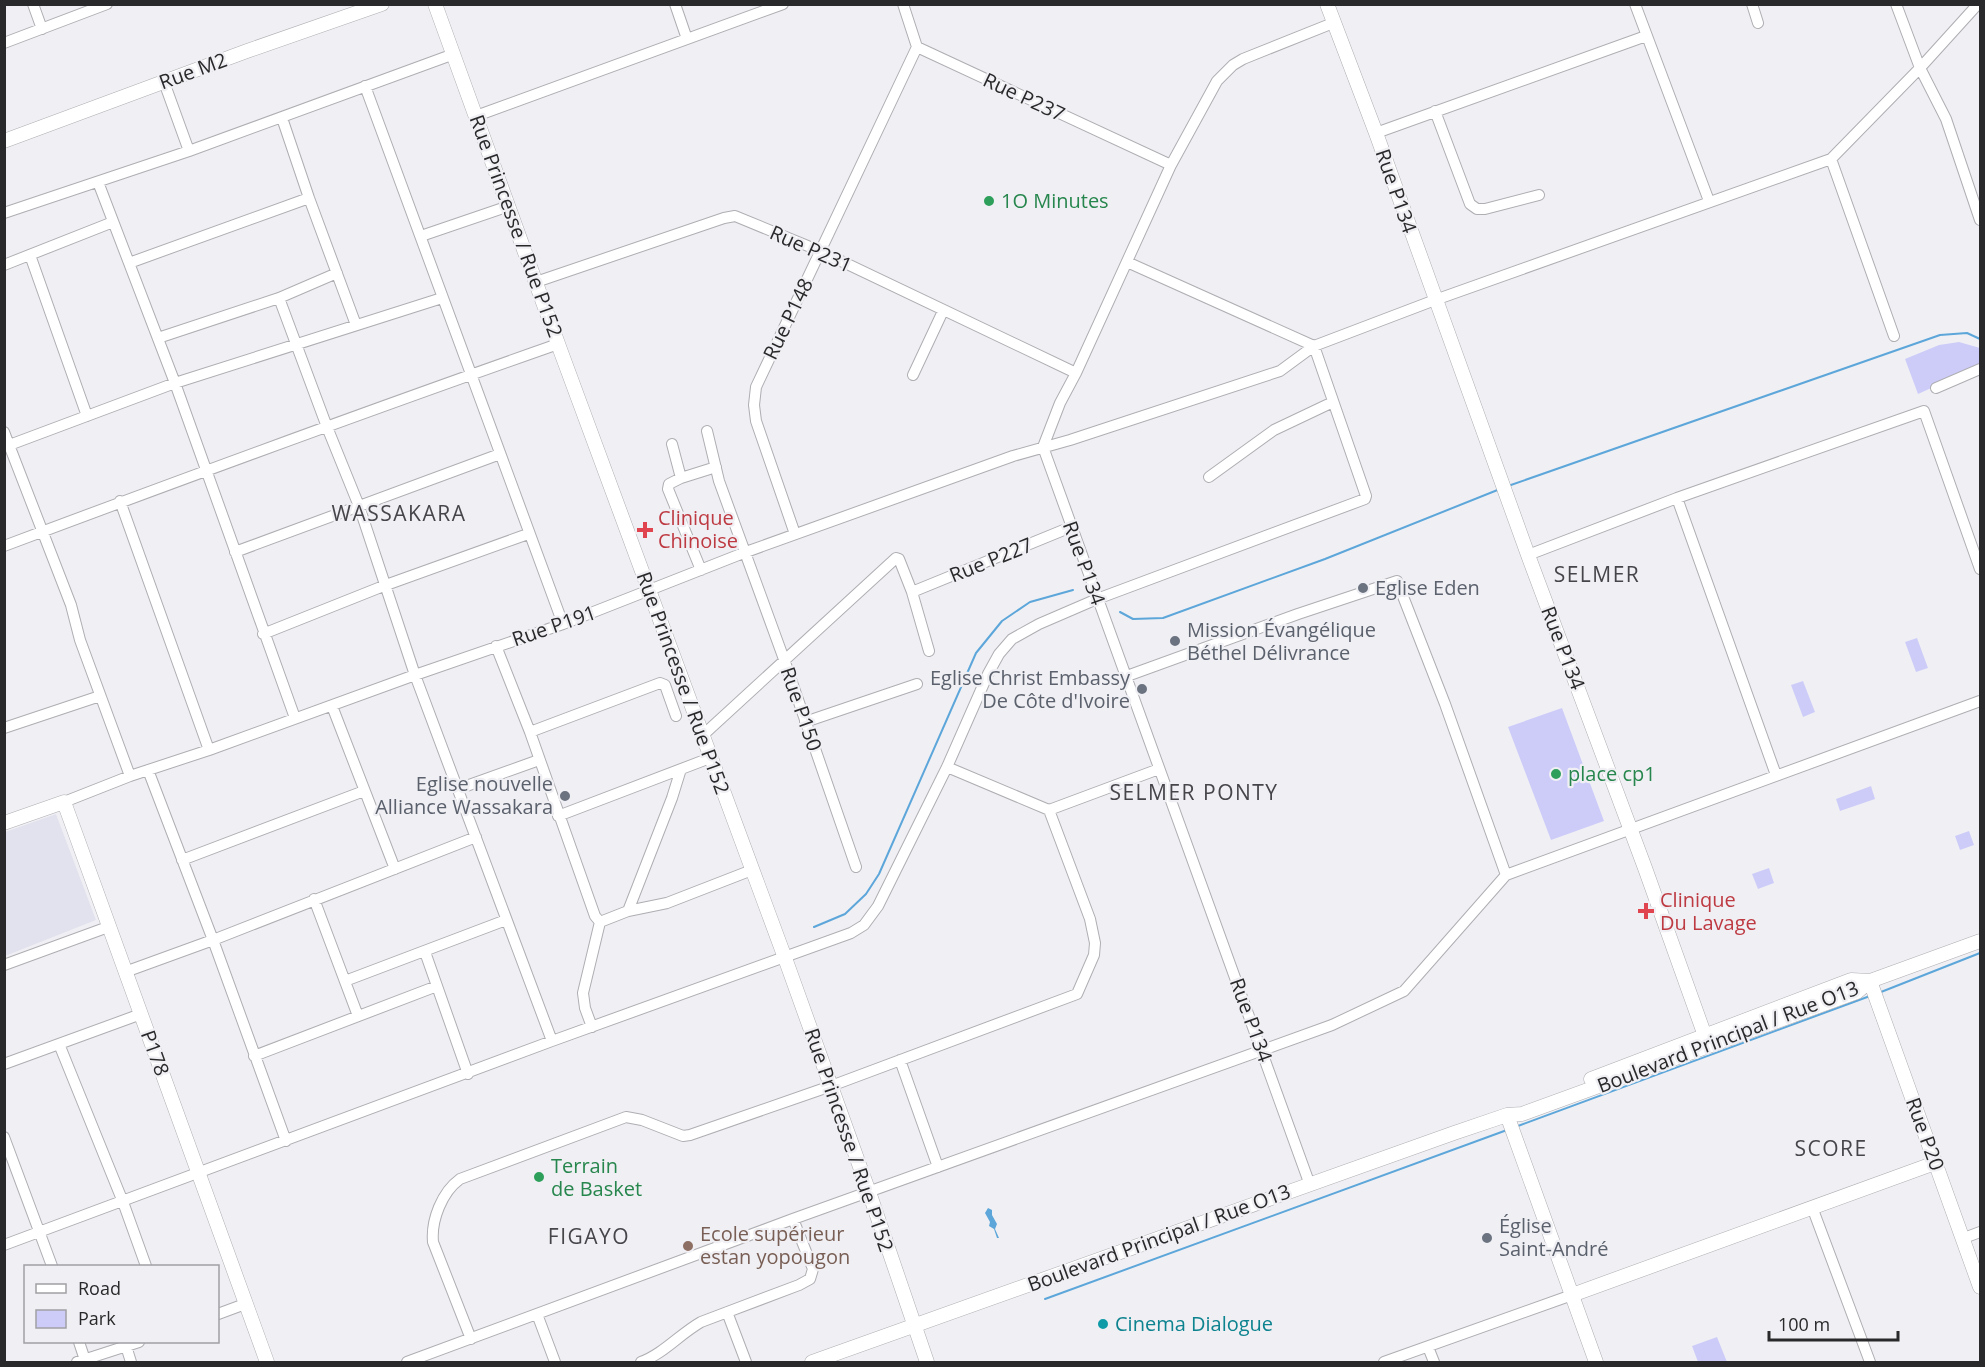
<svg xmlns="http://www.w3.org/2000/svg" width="1985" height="1367" font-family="'Open Sans',sans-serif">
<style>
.built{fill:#e2e2ee}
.green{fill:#cdccf9}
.water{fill:#5da6da}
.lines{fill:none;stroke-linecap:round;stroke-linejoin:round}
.stream{stroke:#5da6da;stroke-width:2}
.street-casing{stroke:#aeaeb3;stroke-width:12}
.secondary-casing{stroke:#aeaeb3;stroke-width:15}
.street{stroke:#fff;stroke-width:10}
.secondary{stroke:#fff;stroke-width:14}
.leisure-dot{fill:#2e9e5b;stroke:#f0f0f4;stroke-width:2}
.health-dot{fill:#e0444e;stroke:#f0f0f4;stroke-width:2}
.worship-dot{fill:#6b7280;stroke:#f0f0f4;stroke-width:2}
.education-dot{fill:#8d6e63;stroke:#f0f0f4;stroke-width:2}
.culture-dot{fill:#0f9aa8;stroke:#f0f0f4;stroke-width:2}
.labels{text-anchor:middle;stroke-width:4.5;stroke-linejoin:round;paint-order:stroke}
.street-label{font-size:20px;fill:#29292b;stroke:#f0f0f4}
.leisure-label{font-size:20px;fill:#27864d;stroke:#f0f0f4;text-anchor:start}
.health-label{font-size:20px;fill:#be3a42;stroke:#f0f0f4;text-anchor:start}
.worship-label{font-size:20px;fill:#5b616d;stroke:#f0f0f4;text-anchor:start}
.education-label{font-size:20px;fill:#785e54;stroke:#f0f0f4;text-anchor:start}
.culture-label{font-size:20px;fill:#0d838f;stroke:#f0f0f4;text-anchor:start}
.neighbourhood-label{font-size:21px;letter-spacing:1.5px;fill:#46464a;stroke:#f0f0f4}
</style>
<rect width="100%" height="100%" fill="#f0f0f4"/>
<!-- built -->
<path class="built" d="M56 814 96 920 5 956V832Z"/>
<!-- green -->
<path class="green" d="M1959 342 1980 348V366L1918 394 1905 359 1939 345Z
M1917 638 1928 668 1916 672 1905 642Z
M1803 681 1815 712 1803 717 1791 685Z
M1562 708 1604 821 1551 840 1508 727Z
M1871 786 1875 799 1840 811 1836 799Z
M1969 831 1974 845 1960 850 1955 836Z
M1769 868 1774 883 1758 889 1752 874Z
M1717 1337 1727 1362H1698L1692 1346Z"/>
<!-- water -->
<path class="water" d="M988 1208 992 1210V1215L997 1224 995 1229 999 1238H997L994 1229 989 1226 990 1222 985 1213Z"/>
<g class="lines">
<!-- stream -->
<path class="stream" d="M1508 486 1940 335 1967 333 1980 339
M1120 612 1133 619 1163 618 1325 559 1500 489
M814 927 845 914 866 894 879 874 976 653 1002 621 1030 602 1073 590
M1881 992 1980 953
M1518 1126 1870 996
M1045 1299 1507 1130"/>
<defs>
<path id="street" d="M33 4 42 29
M675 4 687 39
M903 4 917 47 1171 165
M1635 4 1709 201
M1752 4 1758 23
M1896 4 1920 68 1946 119 1980 220
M4 43 107 4
M164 82 189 151
M365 86 563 624
M1435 111 1470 204 1477 209H1485L1539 195
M476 116 783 4
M282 118 309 198 356 325
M1376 133 1646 36
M1831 159 1894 336
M98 182 175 383 295 718
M4 213 189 151 454 54
M421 236 509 206
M30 255 87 416
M129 263 309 198
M4 265 113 222
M536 282 724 218 735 216 820 251 1076 373
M279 298 327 427 359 506 415 675 552 1041
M158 338 279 298 337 273
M913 375 943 311
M1936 388 1980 369
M707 431 719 481 785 662 856 867
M4 432 71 605 80 640 130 776
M672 444 681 478
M4 447 175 383 442 298
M1209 477 1274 430 1333 402
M1677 498 1776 775
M120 501 209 750
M795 534 756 421 754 405 756 387 917 47
M4 546C188 477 373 409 558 344
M235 552 500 454
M1528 555 1677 498 1924 411 1980 569
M701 570 668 489 669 484 681 478 716 467
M912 592 1071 527
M263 634 386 585 528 534
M496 646 530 732 595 916 600 922
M1127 676 1298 614 1397 581 1445 704 1506 875
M332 706 395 869
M805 722 917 684
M4 728 100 696
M530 732 660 683 665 685 676 716
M702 736 896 558 899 559 912 592 929 651
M148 770 213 940 286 1141
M458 789 539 760
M64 802 130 776 209 750 415 675 563 624 746 552 1013 456 1070 440 1280 371 1314 346 1435 300 1831 159 1920 68 1978 4
M1049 810 1159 769
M558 816 710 758
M182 860 364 791
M314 899 358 1016
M628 911 672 798 681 769
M600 922 628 911 667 903 752 870
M425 952 468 1074
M4 965 108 927
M125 972 213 940 476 837
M345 981 506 920
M592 1027 585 1008 583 993 600 922
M59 1044 123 1202 146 1266
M254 1056 437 986
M900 1060 938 1167
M4 1064 141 1014
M4 1137 52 1266
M1310 1185 1043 447 1060 403 1076 373 1171 165 1217 81 1233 65 1243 59 1333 23
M1812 1207 1870 1362
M1964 1238 1980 1232
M4 1245 552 1041 851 933 864 925 878 906 947 767 988 674 999 654 1012 639 1039 624 1097 599 1365 499 1366 496 1314 346 1127 262
M727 1312 746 1362
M218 1314 245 1304
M537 1314 555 1362
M471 1339 433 1242C431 1220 442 1192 460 1179L626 1117 642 1120 683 1136 690 1135 831 1086 1077 994 1094 955 1095 943 1090 919 1049 810 947 767
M79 1342 85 1360
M126 1346 131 1362
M1428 1347 1434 1362
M77 1362 139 1342
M407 1362 793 1219 1332 1025 1404 991 1506 875 1980 701
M641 1362C663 1354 680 1334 701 1322L799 1285 810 1279 813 1269 793 1219
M1384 1362 1572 1295"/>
<path id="secondary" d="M435 4 561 352 785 958 869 1192 927 1362
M1327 4 1376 133 1528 555 1645 868 1705 1036
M4 141 247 51 382 4
M4 823 64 802 267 1362
M1870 981 1980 1287
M1591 1079 1851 980 1870 981
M1507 1115 1596 1362
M1572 1295 1935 1163
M812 1362 1454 1133 1507 1115 1522 1114 1857 992 1870 981 1980 941"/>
</defs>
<!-- street casing -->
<use href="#street" class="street-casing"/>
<!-- secondary casing -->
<use href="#secondary" class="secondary-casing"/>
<!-- street -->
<use href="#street" class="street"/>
<!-- secondary -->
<use href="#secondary" class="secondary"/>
</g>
<!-- markers -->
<g class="leisure-dot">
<circle cx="989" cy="201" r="6"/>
<circle cx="1556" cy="774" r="6"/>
<circle cx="539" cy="1177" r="6"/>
</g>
<g class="health-dot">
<path d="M642 521h6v6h6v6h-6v6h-6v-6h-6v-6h6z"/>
<path d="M1643 902h6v6h6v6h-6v6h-6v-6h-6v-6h6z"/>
</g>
<g class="worship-dot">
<circle cx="1363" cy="588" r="6"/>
<circle cx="1175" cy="641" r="6"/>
<circle cx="1142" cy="689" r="6"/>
<circle cx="565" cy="796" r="6"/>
<circle cx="1487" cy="1238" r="6"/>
</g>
<circle class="education-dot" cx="688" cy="1246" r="6"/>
<circle class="culture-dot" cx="1103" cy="1324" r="6"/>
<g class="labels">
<!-- street labels -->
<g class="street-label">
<text transform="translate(193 71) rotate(-20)" y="7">Rue M2</text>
<text transform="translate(1024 97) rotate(25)" y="7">Rue P237</text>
<text transform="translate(1396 191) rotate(71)" y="7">Rue P134</text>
<text transform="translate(516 226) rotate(70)" y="7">Rue Princesse / Rue P152</text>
<text transform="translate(811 249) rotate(24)" y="7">Rue P231</text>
<text transform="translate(788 319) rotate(-64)" y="7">Rue P148</text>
<text transform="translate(991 560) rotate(-22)" y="7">Rue P227</text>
<text transform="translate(1084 563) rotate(70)" y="7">Rue P134</text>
<text transform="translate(554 626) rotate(-19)" y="7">Rue P191</text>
<text transform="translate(1563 648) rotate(69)" y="7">Rue P134</text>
<text transform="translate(683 683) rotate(70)" y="7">Rue Princesse / Rue P152</text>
<text transform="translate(801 709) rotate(71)" y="7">Rue P150</text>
<text transform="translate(1251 1020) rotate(70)" y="7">Rue P134</text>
<text transform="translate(1728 1037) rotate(-21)" y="7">Boulevard Principal / Rue O13</text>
<text transform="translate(155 1053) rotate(70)" y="7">P178</text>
<text transform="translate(1925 1134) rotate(70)" y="7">Rue P20</text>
<text transform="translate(849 1140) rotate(71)" y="7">Rue Princesse / Rue P152</text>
<text transform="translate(1159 1238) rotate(-20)" y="7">Boulevard Principal / Rue O13</text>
</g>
<!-- leisure labels -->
<g class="leisure-label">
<text x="1001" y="208">1O Minutes</text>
<text x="1568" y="781">place cp1</text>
<text x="551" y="1173">Terrain<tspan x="551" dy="23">de Basket</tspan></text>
</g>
<!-- health labels -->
<g class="health-label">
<text x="658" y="525">Clinique<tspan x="658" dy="23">Chinoise</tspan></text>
<text x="1660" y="907">Clinique<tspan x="1660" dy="23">Du Lavage</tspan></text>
</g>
<!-- worship labels -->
<g class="worship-label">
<text x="1375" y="595">Eglise Eden</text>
<text x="1187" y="637">Mission Évangélique<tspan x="1187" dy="23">Béthel Délivrance</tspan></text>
<text x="1130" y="685" text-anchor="end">Eglise Christ Embassy<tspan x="1130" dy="23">De Côte d'Ivoire</tspan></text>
<text x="553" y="791" text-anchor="end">Eglise nouvelle<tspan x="553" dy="23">Alliance Wassakara</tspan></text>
<text x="1499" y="1233">Église<tspan x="1499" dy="23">Saint-André</tspan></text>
</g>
<!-- education labels -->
<g class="education-label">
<text x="700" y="1241">Ecole supérieur<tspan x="700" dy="23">estan yopougon</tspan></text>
</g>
<!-- culture labels -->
<g class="culture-label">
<text x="1115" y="1331">Cinema Dialogue</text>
</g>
<!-- neighbourhood labels -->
<g class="neighbourhood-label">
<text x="399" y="521">WASSAKARA</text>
<text x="1597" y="582">SELMER</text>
<text x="1194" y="800">SELMER PONTY</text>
<text x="1831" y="1156">SCORE</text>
<text x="589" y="1244">FIGAYO</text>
</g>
</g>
<!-- border -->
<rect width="1985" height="1367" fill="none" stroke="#29292b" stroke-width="12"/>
<!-- legend -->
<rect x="24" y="1265" width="195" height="78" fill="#f0f0f4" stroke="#a0a0a4" stroke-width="1.5"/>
<rect x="36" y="1284" width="30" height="9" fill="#ffffff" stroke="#a0a0a4" stroke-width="1.5"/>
<text x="78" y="1295" font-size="18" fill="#29292b">Road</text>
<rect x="36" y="1310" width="30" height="18" fill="#cdccf9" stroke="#a0a0a4" stroke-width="1.5"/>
<text x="78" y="1325" font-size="18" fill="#29292b">Park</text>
<!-- scale -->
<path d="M1769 1331v9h129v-9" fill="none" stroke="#29292b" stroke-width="3"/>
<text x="1778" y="1331" font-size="18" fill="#29292b" stroke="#f0f0f4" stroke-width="4.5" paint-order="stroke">100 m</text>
</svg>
